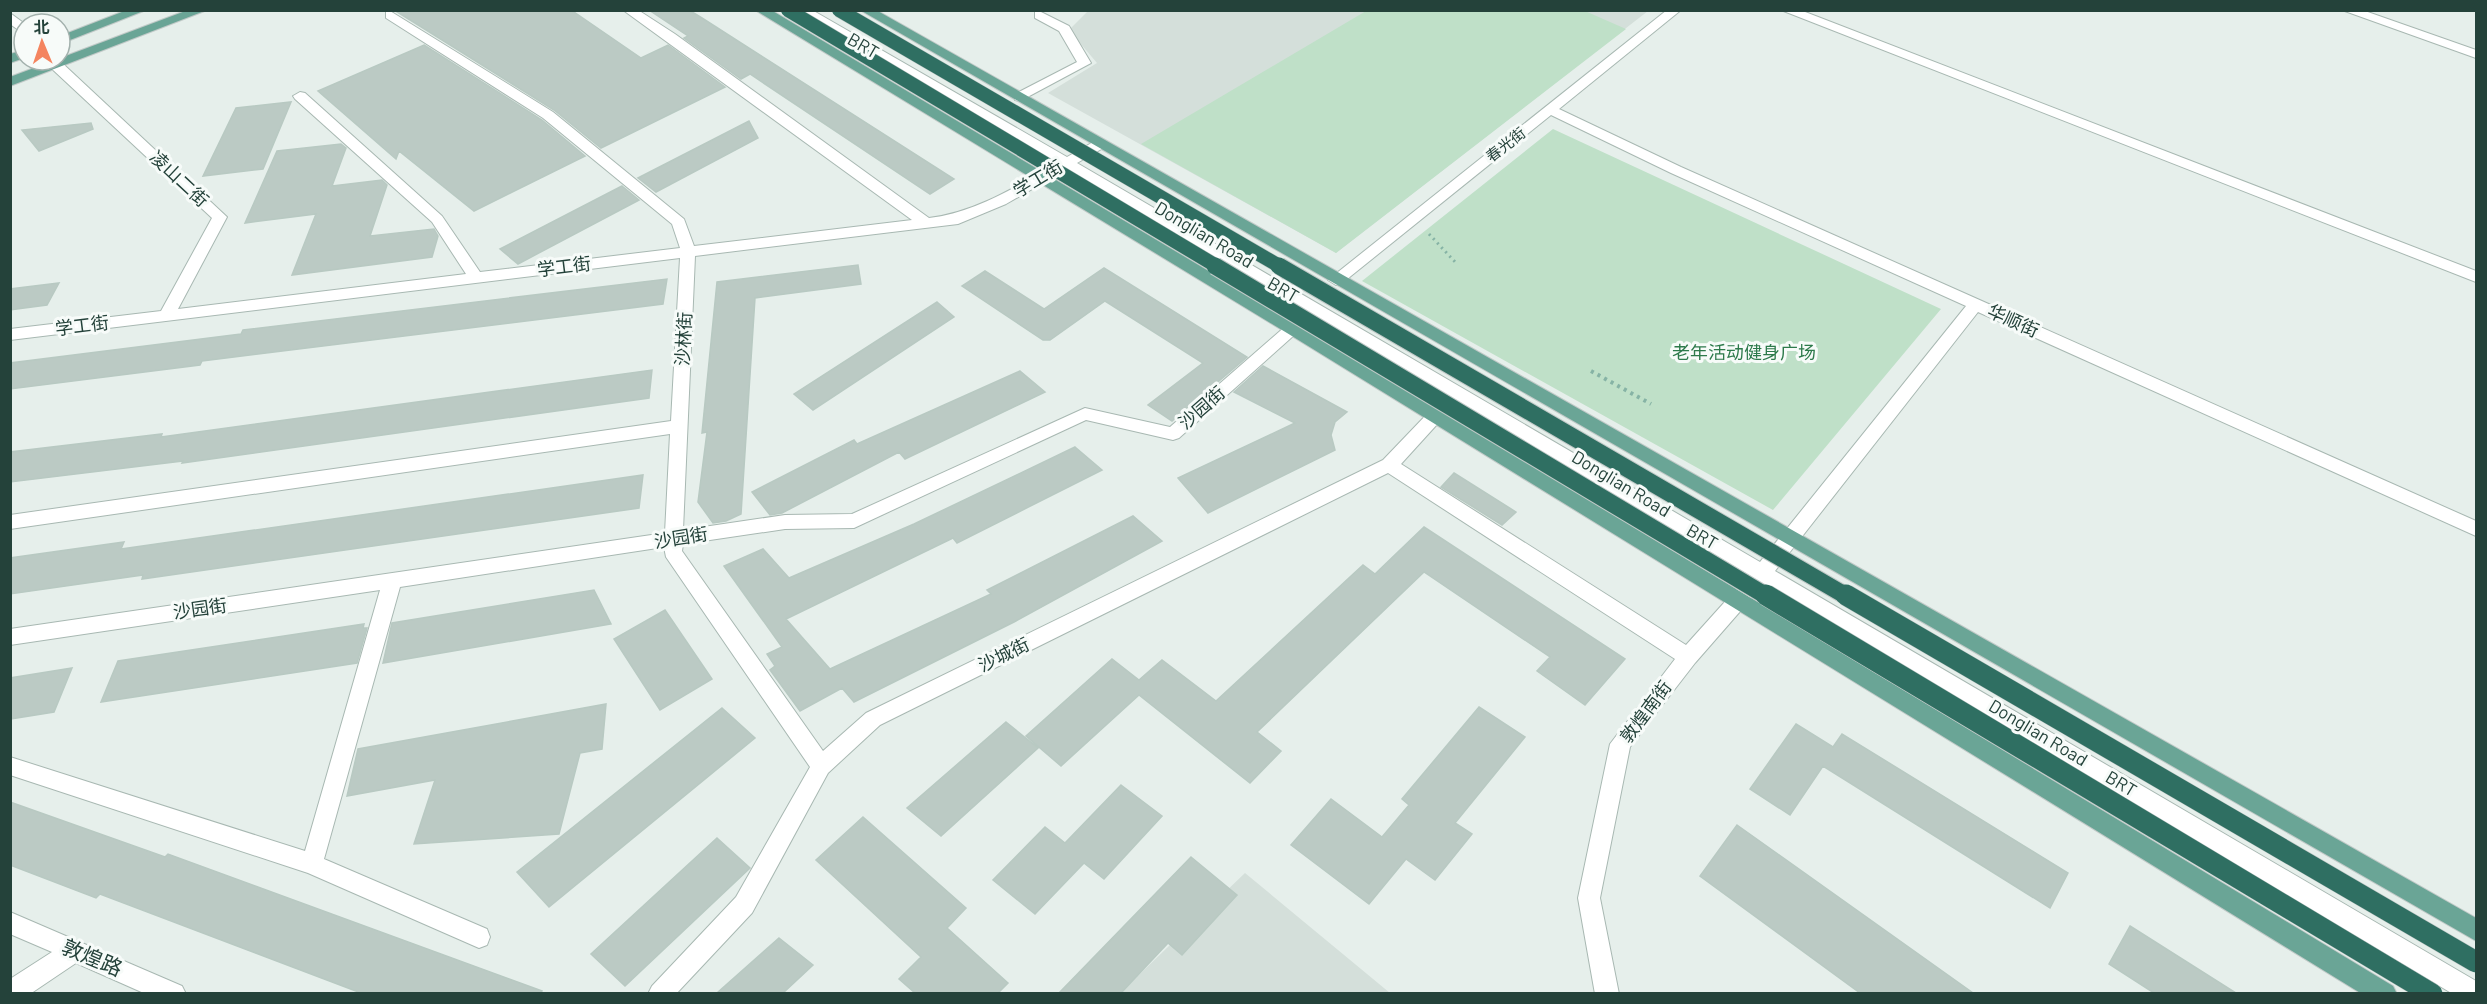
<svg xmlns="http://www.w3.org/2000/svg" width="2487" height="1004" font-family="Barlow,'Noto Sans SC',sans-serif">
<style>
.built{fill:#d4dfda}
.green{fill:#bfe0c8}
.building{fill:#bbcac4;stroke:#b8c9c2;stroke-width:1.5}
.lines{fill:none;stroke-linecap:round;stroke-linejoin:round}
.minor-casing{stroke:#a8b8b2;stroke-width:2}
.major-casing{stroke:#c2cac8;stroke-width:2}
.path-far1{stroke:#86b3a5;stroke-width:3;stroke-dasharray:2 4;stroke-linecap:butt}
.path{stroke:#86b3a5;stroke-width:4;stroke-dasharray:3 4.5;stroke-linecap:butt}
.minor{fill:#fff;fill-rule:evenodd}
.major{fill:#6aa596;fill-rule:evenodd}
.highway-bridge-far2-casing{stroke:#c2cac8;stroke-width:15;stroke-linecap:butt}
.highway-bridge-far1-casing{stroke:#c2cac8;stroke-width:19;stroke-linecap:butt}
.highway-bridge-casing{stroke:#c2cac8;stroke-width:22;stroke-linecap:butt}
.highway-bridge-far2{stroke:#2f6f62;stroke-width:14}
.highway-bridge-far1{stroke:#2f6f62;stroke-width:17}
.highway-bridge{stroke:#2f6f62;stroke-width:21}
.labels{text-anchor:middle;stroke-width:6;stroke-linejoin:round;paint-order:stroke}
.far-street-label{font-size:15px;fill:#24423a;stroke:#f7fbf9}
.street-label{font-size:18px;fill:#24423a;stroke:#f7fbf9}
.park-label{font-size:18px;fill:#2d7a4b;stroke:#f7fbf9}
.near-street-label{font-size:21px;fill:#24423a;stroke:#f7fbf9}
</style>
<rect width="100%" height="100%" fill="#e6efeb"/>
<!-- built -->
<path class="built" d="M1088 11H1648L1336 253 1048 93 1097 63 1069 30Z
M1245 873 1390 993 1119 994Z"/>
<!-- green -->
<path class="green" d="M1366 11H1585L1626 29 1336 253 1141 144Z
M1553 129 1941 309 1773 510 1362 281Z"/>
<!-- building -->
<path class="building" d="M394 10H571L641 58 668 45 725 87 601 148 554 110Z
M649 10H689L702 18 954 179 930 194 750 74 741 79 684 38 688 36Z
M424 45 542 120 585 156 474 211 399 151 396 159 318 91Z
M291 102 263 169 203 176 236 108Z
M749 121 758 138 656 192 638 178Z
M91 123 93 129 39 151 22 130Z
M341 144 346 148 332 186 382 180 387 185 370 236 434 229 438 236 432 257 292 275 316 214 245 223 277 151Z
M622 186 639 200 518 264 500 249Z
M858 265 861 284 755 298 741 514 726 521 713 523 698 502 707 432 702 433 717 282Z
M1104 268 1247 357 1172 421 1148 405 1203 363 1105 301 1050 340H1043L962 286 985 271 1044 309Z
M667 279 663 304 202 361 200 365 10 389V363L241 334 243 330Z
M59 283 47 305 10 310V289Z
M937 302 954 317 813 410 794 394Z
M1263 366 1347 412 1335 422 1331 435 1335 450 1208 513 1178 478 1295 423 1234 392Z
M652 370 649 398 182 463 183 461 10 482V452L162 434 161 437Z
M1020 371 1045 392 905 459 899 452 782 513 770 515 752 492 854 440 857 444Z
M1075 447 1102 470 957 543 953 538 786 619 830 669 991 594 987 590 1133 516 1162 541 1014 622 854 702 842 688 800 711 770 670 775 666 767 654 782 647 724 566 763 549 789 578 914 524Z
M1454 473 1516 512 1502 525 1441 487Z
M643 475 639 508 142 579 143 575 10 594V558L124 542 121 549Z
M1424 527 1625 659 1585 705 1537 671 1550 657 1424 572 1257 732 1281 751 1250 783 1139 695 1061 766 1026 736 1112 659 1139 680 1162 660 1216 701 1363 565 1375 574Z
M594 590 611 624 383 663 392 623Z
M665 610 712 679 660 710 614 639Z
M364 624 363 628H367L357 663 101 702 118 661Z
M72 668 54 712 10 719V678Z
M606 704 602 749 580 753 559 834 414 844 435 780 347 796 358 749Z
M1479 707 1525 737 1455 823 1472 834 1435 880 1406 859 1369 904 1291 845 1331 799 1382 837 1409 805 1402 799Z
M722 708 755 738 549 907 517 872Z
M1006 722 1038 748 941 836 907 808Z
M1796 724 1833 747 1842 734 2068 873 2050 908 1823 766 1790 815 1750 789Z
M1121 785 1162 816 1104 879 1084 863 1035 914 993 880 1045 827 1065 843Z
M10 802 165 857 168 854 542 991 541 993H361L100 894 96 898 10 865Z
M863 817 966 908 947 928 1008 983 998 993H915L899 979 921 957 816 860Z
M1737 825 1973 993H1860L1700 876Z
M717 838 750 868 625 986 591 954Z
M1191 857 1237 895 1182 955 1168 943 1121 993H1059Z
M2130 926 2236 993H2154L2109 964Z
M779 938 813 965 783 993H717Z"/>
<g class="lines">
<defs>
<path id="minor" d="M623 10H638L675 34 929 218C977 212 1015 187 1057 163L796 10H812L1067 157 1095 141H1105V147L1077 163 1760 562 1966 306 1671 173 1551 115 1341 284 1336 285 1328 280 1667 10H1681L1559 109 1681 167 2476 521V536L1978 312 1775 571 2476 981V994H2453L1764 584 1695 663 1630 747 1600 898 1619 994H1595L1578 898 1610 744 1675 659 1388 473 880 725 828 773 752 913 676 994H648L652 986 736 897 810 767 666 557 664 547 400 587 324 859 487 929 490 937 487 945 479 948 308 873 10 775V757L305 851 380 590 10 645V629L665 533 670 434 10 529V515L671 421 680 258 10 340V329L161 311 212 218 51 68V62H61L227 217 178 309 466 274 432 222 295 99 293 96 300 92 305 93 442 216 480 272 680 248 672 224 543 118 386 18V12L390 11 553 112 684 219 694 246 912 220ZM1067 169 1749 575 1686 645 1401 464 1441 420 1444 416 1435 410 1429 412 1383 460 866 713 823 751 682 551 683 544 785 529 854 528 1086 420 1173 440 1179 438 1301 329 1293 323 1287 325 1170 427 1085 408 852 514 785 515 683 530 695 256 958 224 1006 204Z
M1781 10H1800L2476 271V282Z
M2342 10H2362L2476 50V58Z
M1039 11 1069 26 1091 63 1020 101 1015 100V94L1077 62 1059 31 1035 18V12Z
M10 13 25 24 24 34 10 24Z
M10 912 182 986 186 994H146L76 963 30 994H10V979L52 952 10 934Z"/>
<path id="major" d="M127 10H146L60 44V36Z
M188 10H207L10 86V77Z
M755 10H771L1299 325 2393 986 2397 994H2362L1287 333Z
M860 10H876L2476 918V941Z
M24 50V58L10 63V54Z"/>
</defs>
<!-- minor casing -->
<use href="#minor" class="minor-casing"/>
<!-- major casing -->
<use href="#major" class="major-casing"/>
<!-- path-far1 -->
<path class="path-far1" d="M1429 234 1457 264"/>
<!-- path -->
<path class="path" d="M1591 371 1651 404"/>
<!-- minor -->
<use href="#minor" class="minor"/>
<!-- major -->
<use href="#major" class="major"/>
<defs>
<path id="highway-bridge-far2" d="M788 10 1218 267
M839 10 1281 267"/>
<path id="highway-bridge-far1" d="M1215 266 1768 597
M1279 266 1848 597"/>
<path id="highway-bridge" d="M1766 595 2432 994
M1846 595 2476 962"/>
</defs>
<!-- highway-bridge-far2 casing -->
<use href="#highway-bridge-far2" class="highway-bridge-far2-casing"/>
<!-- highway-bridge-far1 casing -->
<use href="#highway-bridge-far1" class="highway-bridge-far1-casing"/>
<!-- highway-bridge casing -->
<use href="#highway-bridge" class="highway-bridge-casing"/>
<!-- highway-bridge-far2 -->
<use href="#highway-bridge-far2" class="highway-bridge-far2"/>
<!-- highway-bridge-far1 -->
<use href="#highway-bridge-far1" class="highway-bridge-far1"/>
<!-- highway-bridge -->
<use href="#highway-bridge" class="highway-bridge"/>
</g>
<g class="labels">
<!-- far-street labels -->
<g class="far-street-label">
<text transform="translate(1506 145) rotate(-38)" y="5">春光街</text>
</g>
<!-- street labels -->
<g class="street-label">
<text transform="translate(863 46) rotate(30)" y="6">BRT</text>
<text transform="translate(179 179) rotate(43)" y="6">凌山二街</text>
<text transform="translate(1038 179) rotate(-31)" y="6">学工街</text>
<text transform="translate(1204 235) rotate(31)" y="6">Donglian Road</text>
<text transform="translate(564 267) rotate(-7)" y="6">学工街</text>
<text transform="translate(1283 290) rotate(30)" y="6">BRT</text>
<text transform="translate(2013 321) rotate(24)" y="6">华顺街</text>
<text transform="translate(82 326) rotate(-7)" y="6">学工街</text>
<text transform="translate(684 339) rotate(-87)" y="6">沙林街</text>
<text transform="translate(1202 408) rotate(-41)" y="6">沙园街</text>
<text transform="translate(1621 484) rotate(31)" y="6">Donglian Road</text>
<text transform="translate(1702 537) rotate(30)" y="6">BRT</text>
<text transform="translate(681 538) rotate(-9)" y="6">沙园街</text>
<text transform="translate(200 609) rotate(-8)" y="6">沙园街</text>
<text transform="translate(1004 655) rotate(-26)" y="6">沙城街</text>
<text transform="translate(1646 712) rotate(-53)" y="6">敦煌南街</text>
<text transform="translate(2038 733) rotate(31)" y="6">Donglian Road</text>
<text transform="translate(2121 784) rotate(31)" y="6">BRT</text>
</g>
<!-- park labels -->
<g class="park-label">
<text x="1744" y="359">老年活动健身广场</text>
</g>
<!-- near-street labels -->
<g class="near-street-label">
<text transform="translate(92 958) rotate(23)" y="7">敦煌路</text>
</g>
</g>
<!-- border -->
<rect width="2487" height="1004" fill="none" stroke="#24423a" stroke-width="24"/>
<!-- north arrow -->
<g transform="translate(42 42) rotate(358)"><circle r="28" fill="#f7fbf9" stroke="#a3b1ad" stroke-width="1.5"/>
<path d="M0-4.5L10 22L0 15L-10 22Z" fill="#f4845f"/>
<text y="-9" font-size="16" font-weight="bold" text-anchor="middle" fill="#24423a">北</text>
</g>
</svg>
